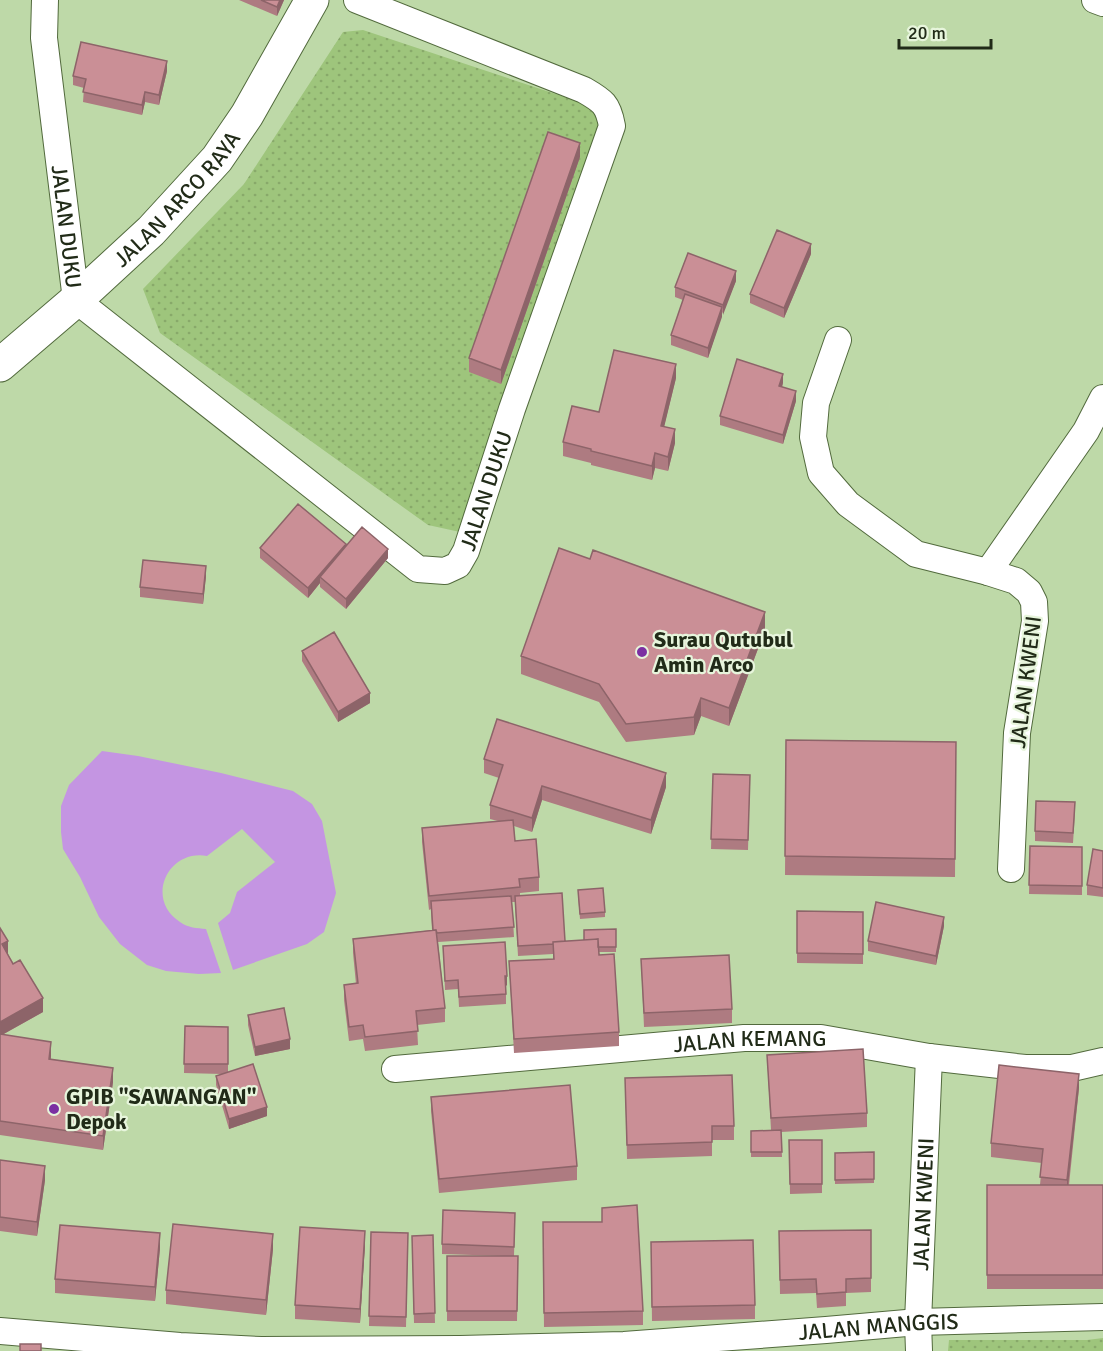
<svg xmlns="http://www.w3.org/2000/svg" width="1103" height="1351" font-family="Signika,sans-serif">
<style>
.grass{fill:url(#grass-dots)}
.water{fill:#c495e2}
.lines{fill:none;stroke-linecap:round;stroke-linejoin:round}
.minor-casing{stroke:#526a3d;stroke-width:28}
.secondary-casing{stroke:#526a3d;stroke-width:35}
.minor{stroke:#fff;stroke-width:26}
.secondary{stroke:#fff;stroke-width:33}
.wall{fill:#ae7b81}
.shaded-wall{fill:#8d6469}
.building{fill:#ca8f96;stroke:#8d6469;stroke-width:1.5}
.poi-dot{fill:#7b30a2;stroke:#e7f5dc;stroke-width:2}
.labels{text-anchor:middle;stroke-width:4.5;stroke-linejoin:round;paint-order:stroke}
.street-label{font-size:22px;fill:#212b18;stroke:#e7f5dc}
.poi-label{font-size:22px;font-weight:bold;fill:#212b18;stroke:#e7f5dc;text-anchor:start}
</style>
<defs>
<pattern id="grass-dots" width="8" height="8" patternUnits="userSpaceOnUse" patternTransform="scale(1.5)"><rect width="8" height="8" fill="#9ec57c"/><path d="M2 2h.1M6 6h.1" fill="none" stroke="#88a96a" stroke-width="1.8" stroke-linecap="round"/></pattern>
</defs>
<rect width="100%" height="100%" fill="#bed9a8"/>
<!-- grass -->
<path class="grass" d="M363 30 601 109 613 139 559 260 489 523 460 532 428 525 160 333 143 289 244 184 343 32Z
M1103 1338V1351H948L949 1340H1087Z"/>
<!-- water -->
<path class="water" d="M102 751 138 756 221 773 293 791 312 804 322 821 336 893 324 932 307 944 233 970 218 923 230 913 237 892 275 862 242 829 207 856C167 849 145 900 180 922 188 928 197 928 206 929L221 973 199 974 166 971 147 965 120 944 99 917 80 877 63 849 61 832V806L69 785Z"/>
<g class="lines">
<defs>
<g id="minor">
<path id="s1" d="M45 0 44 38 76 300 418 569 445 571 458 565 466 551 512 409 612 126C608 104 603 101 584 90L357 0"/>
<path d="M1095 0 1103 3"/>
<path d="M838 340 816 403 813 437 821 473 848 504 916 554 988 572 1016 581 1029 592 1034 602 1035 621 1017 733 1011 869"/>
<path d="M988 572 1086 431 1103 398"/>
<path id="s2" d="M395 1069 744 1038H821L929 1057 1025 1068H1072L1103 1061"/>
<path id="s3" d="M0 1331 180 1346 261 1350 460 1349 624 1345 826 1330 918 1322 1103 1317"/>
<path id="s4" d="M919 1351 918 1322 929 1057"/>
</g>
<g id="secondary">
<path id="s5" d="M0 365 76 300 151 231 217 159 247 115 312 0"/>
</g>
</defs>
<!-- minor casing -->
<use href="#minor" class="minor-casing"/>
<!-- secondary casing -->
<use href="#secondary" class="secondary-casing"/>
<!-- minor -->
<use href="#minor" class="minor"/>
<!-- secondary -->
<use href="#secondary" class="secondary"/>
</g>
<!-- wall -->
<path class="wall" d="M239 0H284L277 16Z
M167 71 159 105 145 102 142 115 83 102 84 88 73 85V76Z
M580 157 501 384 469 372V358Z
M811 254 784 318 750 303V294Z
M736 281 722 314 708 358 671 345V335L683 300 675 297V287Z
M676 378 664 426 675 443 668 471 655 468 652 480 591 465V463L563 456V442L599 412Z
M783 383 782 387 796 401 783 444 720 425V416Z
M346 547 388 558 346 609 320 587V583L308 598 260 558V548Z
M206 576 203 604 140 597V587Z
M765 630 729 726 701 716 694 735 626 742 599 702 521 674V656Z
M302 651 370 703 338 722 302 661Z
M786 740 956 742 955 877 785 875Z
M484 759 666 787 651 834 542 800 532 832 514 826 515 841 539 877V891L520 893V896L565 941 584 940 616 929V952H599L619 1032V1046L514 1053 509 961 553 959V954L518 956 515 902H512L514 937 438 942 445 1008V1022L417 1025 418 1045 365 1051 363 1039 349 1041 344 1000V985L356 984 353 953V939L432 930 431 909 429 910 422 842V828L498 821 490 819V805L499 778 484 773Z
M713 774 750 775 748 850 711 849Z
M1075 812 1073 843 1035 841V831Z
M1030 846 1082 847V895L1029 894Z
M1103 851V897L1087 895V885Z
M578 895 605 912V917L580 919Z
M797 911 863 912V964L797 963Z
M944 926 936 965 868 951V941Z
M0 928 8 954 43 1012 2 1035 51 1056V1059L113 1082 103 1150 0 1135Z
M443 946 507 985 506 986V1004L459 1007 458 989 445 990Z
M641 959 732 1009V1023L644 1027Z
M248 1015 290 1049 255 1056 248 1025Z
M185 1026 228 1027V1072L267 1116 229 1129 216 1085V1076L222 1074 184 1073Z
M767 1055 867 1113V1127L781 1132 782 1157H751V1131L771 1130Z
M625 1078 734 1126V1140H712V1156L627 1159Z
M1079 1088 1069 1185H1103V1289H987V1185H1040L1042 1163 991 1157V1143Z
M431 1097 577 1166V1180L439 1193 431 1111Z
M789 1140H822V1193L790 1194Z
M874 1152V1183L835 1184V1153Z
M0 1160 45 1180 37 1236 0 1231Z
M602 1208 643 1311V1325L544 1327 543 1222H602Z
M515 1213 514 1256H518L517 1321H447V1256H503L442 1254V1244Z
M871 1230V1292L846 1293V1306L817 1308 816 1293 780 1294 779 1231Z
M371 1232 408 1233 406 1327 369 1326Z
M433 1235 435 1323H414L412 1236Z
M651 1242 755 1305V1319L652 1321Z
M365 1245 360 1323 295 1319V1305Z
M160 1248 155 1301 55 1293V1279Z
M273 1249 266 1315 166 1304V1290Z"/>
<!-- shaded-wall -->
<path class="shaded-wall" d="M280 0H284L277 16V7Z
M167 61V71L159 105V95Z
M145 92V102L142 115V105Z
M580 143V157L501 384V370Z
M811 244V254L784 318V308Z
M736 271V281L723 315V305Z
M722 307V317L708 358V348Z
M676 364V378L661 440V426Z
M783 374V383L779 396V386Z
M796 391V401L783 444V435Z
M675 429V443L668 471V457Z
M655 453V468L652 480V466Z
M346 544V553L320 577V583L308 598V588Z
M388 549V558L346 609V599Z
M206 566V576L203 604V594Z
M765 612V630L729 726V708Z
M370 693V703L338 722V712Z
M701 698V716L694 735V717Z
M666 773V787L651 834V820Z
M542 786V800L532 832V818Z
M944 917V926L936 965V956Z
M8 941V955L2 944Z
M505 976H507V985L505 986Z
M43 998V1012L0 1036V1022Z
M290 1039V1049L255 1056V1047Z
M51 1042V1056L49 1073V1059Z
M113 1068V1082L103 1150V1136Z
M1079 1074V1088L1067 1194V1180Z
M267 1107V1116L229 1129V1119Z
M45 1166V1180L37 1236V1222Z
M365 1231V1245L360 1323V1309Z
M160 1233V1248L155 1301V1287Z
M273 1234V1249L266 1315V1300Z"/>
<!-- building -->
<path class="building" d="M261 0H280L277 7Z
M81 42 167 61 159 95 145 92 142 105 83 92 86 79 73 76Z
M548 132 580 143 501 370 469 358Z
M777 230 811 244 784 308 750 294Z
M688 253 736 271 723 305 675 287Z
M685 294 722 307 708 348 671 335Z
M614 350 676 364 661 426 675 429 668 457 655 453 652 466 591 451V449L563 442 572 406 599 412Z
M737 359 783 374 779 386 796 391 783 435 720 416Z
M298 504 346 544 308 588 260 548Z
M362 527 388 549 346 599 320 577Z
M559 548 590 559 593 550 765 612 729 708 701 698 694 717 626 724 599 684 521 656Z
M143 560 206 566 203 594 140 587Z
M334 632 370 693 338 712 302 651Z
M497 719 666 773 651 820 542 786 532 818 490 805 503 765 484 759Z
M786 740 956 742 955 859 785 856Z
M713 774 750 775 748 840 711 839Z
M1036 801 1075 802 1073 833 1035 831Z
M513 820 515 841 536 839 539 877 519 879 520 887 429 896 422 828Z
M1030 846 1082 847V886L1029 885Z
M1093 849 1103 851V888L1087 885Z
M603 888 605 912 580 914 578 890Z
M562 893 565 941 553 942V944L518 946 515 896Z
M511 896 514 927 437 933 436 930H433L431 901Z
M876 902 944 917 936 956 868 941Z
M797 911 863 912V954L797 953Z
M0 928 8 941 2 944 13 964 20 960 43 998 0 1022Z
M616 929V947H598V939L584 940V930Z
M436 930 445 1008 416 1011 418 1031 365 1037 363 1025 349 1027 344 985 358 983 353 939Z
M598 939 599 955 614 954 619 1032 514 1039 509 961 554 959 553 942Z
M505 942 507 976H505L506 994 459 997 458 980 445 981 443 946Z
M729 955 732 1009 644 1013 641 959Z
M284 1008 290 1039 255 1047 248 1015Z
M185 1026 228 1027V1064H184Z
M0 1034 51 1042 49 1059 113 1068 103 1136 0 1121Z
M863 1049 867 1113 771 1118 767 1055Z
M253 1064 267 1107 229 1119 216 1076Z
M999 1065 1079 1074 1067 1180 1040 1177 1043 1149 991 1143Z
M732 1075 734 1126H712V1142L627 1145 625 1078Z
M570 1085 577 1166 439 1179 431 1097Z
M781 1130 782 1152H751V1131Z
M789 1140H822V1184H790Z
M874 1152V1179L835 1180V1153Z
M0 1160 45 1166 37 1222 0 1217Z
M987 1185H1103V1275H987Z
M637 1205 643 1311 544 1313 543 1222H602V1208Z
M443 1210 515 1213 514 1247 442 1244Z
M173 1224 273 1234 266 1300 166 1290Z
M60 1225 160 1233 155 1287 55 1279Z
M300 1227 365 1231 360 1309 295 1305Z
M871 1230V1278L846 1279V1292L817 1294 816 1279 780 1280 779 1231Z
M371 1232 408 1233 406 1317 369 1316Z
M433 1235 435 1313 414 1314 412 1236Z
M753 1240 755 1305 652 1307 651 1242Z
M447 1256H518L517 1311H447Z
M20 1344H41V1351H20Z"/>
<!-- markers -->
<g class="poi-dot">
<circle cx="642" cy="652" r="6"/>
<circle cx="54" cy="1109" r="6"/>
</g>
<g class="labels">
<!-- street labels -->
<g class="street-label">
<text dy="8" stroke="none"><textPath href="#s5" startOffset="243">JALAN ARCO RAYA</textPath></text>
<text dy="8" stroke="none"><textPath href="#s1" startOffset="228">JALAN DUKU</textPath></text>
<text dy="8" stroke="none"><textPath href="#s1" startOffset="858">JALAN DUKU</textPath></text>
<text transform="translate(1025 682) rotate(-83)" y="8">JALAN KWENI</text>
<text dy="8" stroke="none"><textPath href="#s2" startOffset="356">JALAN KEMANG</textPath></text>
<text dy="8" stroke="none"><textPath href="#s4" startOffset="147">JALAN KWENI</textPath></text>
<text dy="8" stroke="none"><textPath href="#s3" startOffset="880">JALAN MANGGIS</textPath></text>
</g>
<!-- poi labels -->
<g class="poi-label">
<text x="654" y="647">Surau Qutubul<tspan x="654" dy="25">Amin Arco</tspan></text>
<text x="66" y="1104">GPIB "SAWANGAN"<tspan x="66" dy="25">Depok</tspan></text>
</g>
</g>
<!-- scale -->
<path d="M899 39v9h92v-9" fill="none" stroke="#212b18" stroke-width="3"/>
<text x="908" y="39" font-size="18" fill="#212b18" stroke="#e7f5dc" stroke-width="4.5" paint-order="stroke">20 m</text>
</svg>
